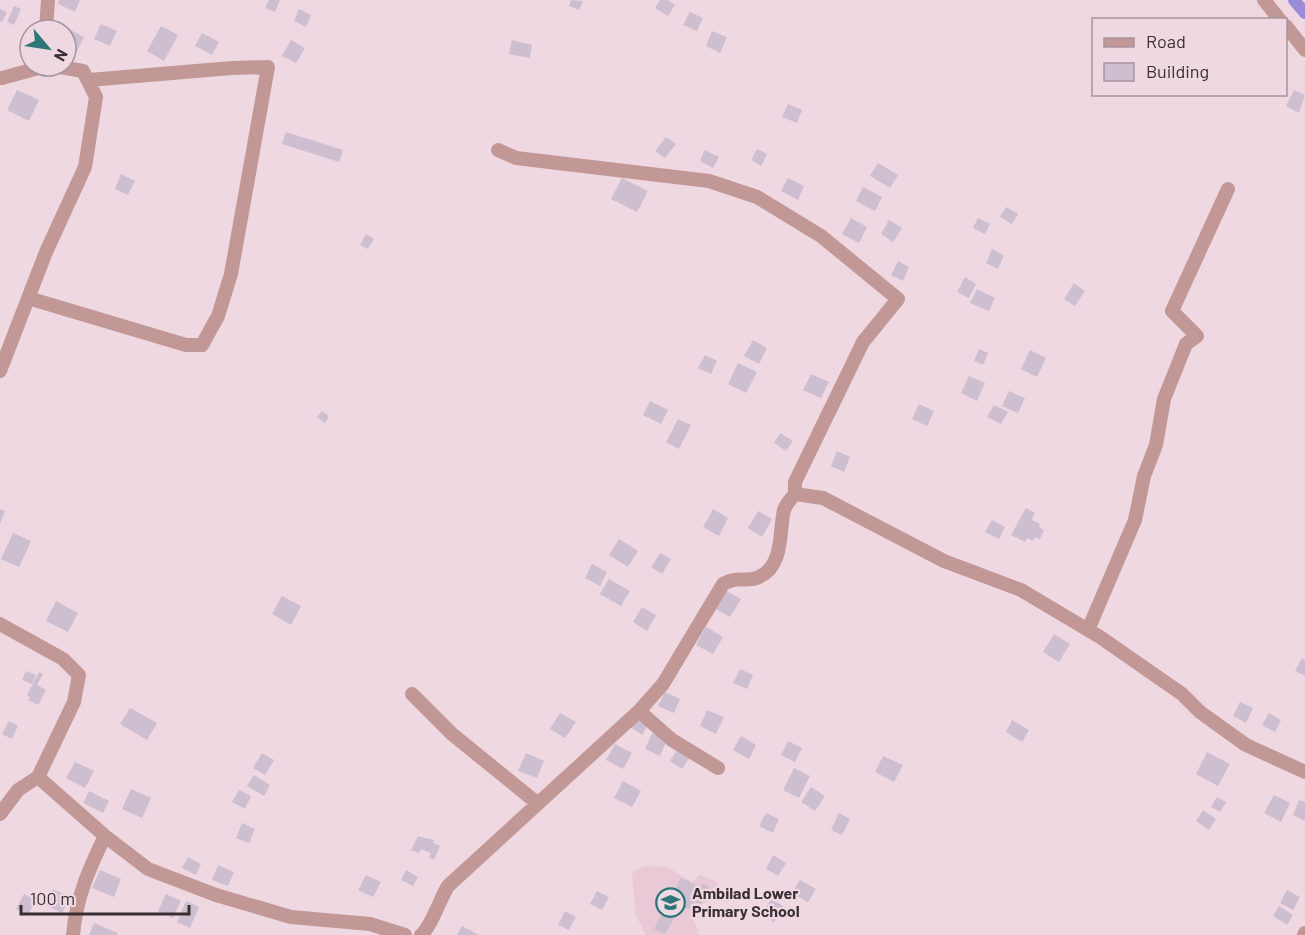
<svg xmlns="http://www.w3.org/2000/svg" width="1305" height="935" font-family="Barlow,sans-serif">
<style>
.built{fill:#e8c9d5}
.lines{fill:none;stroke-linecap:round;stroke-linejoin:round}
.canal{stroke:#998dda;stroke-width:12}
.building{fill:#cdbed0}
.minor{stroke:#c19895;stroke-width:14}
.labels{text-anchor:middle;stroke-width:4.5;stroke-linejoin:round;paint-order:stroke}
.poi-label{font-size:16px;font-weight:bold;fill:#382f33;stroke:#f0d8e2;text-anchor:start}
</style>
<rect width="100%" height="100%" fill="#f0d8e2"/>
<!-- built -->
<path class="built" d="M644 866 667 867 692 882 700 875 715 881 723 890 719 898 696 906 692 915 699 935H646L636 916 632 873Z"/>
<g class="lines">
<!-- canal -->
<path class="canal" d="M1294 0 1305 13"/>
</g>
<!-- building -->
<path class="building" d="M59 0H80L75 12 58 4Z
M269 0H280L275 12 265 8Z
M571 0 583 1 579 10 569 6Z
M660 0H667L675 5 668 16 655 8Z
M14 6 21 9 14 25 7 22Z
M0 9 7 12 2 22 0 21Z
M299 9 311 15 306 27 294 21Z
M690 12 703 18 697 31 683 25Z
M101 24 117 31 110 46 94 39Z
M161 26 178 35 164 61 147 51Z
M65 27 84 37 76 53 66 47Z
M712 31 727 37 720 53 706 46Z
M202 33 219 42 212 55 195 46Z
M291 40 305 48 296 63 282 56Z
M512 40 532 45 530 58 509 54Z
M17 90 39 100 29 121 7 110Z
M1294 90 1305 95 1299 113 1286 106Z
M788 104 802 110 797 123 782 117Z
M286 132 343 150 339 162 282 144Z
M666 137 676 144 665 158 655 151Z
M757 149 767 154 761 166 751 160Z
M705 150 719 157 713 168 700 161Z
M878 163 898 175 890 188 870 176Z
M121 174 135 181 128 195 115 189Z
M622 178 648 191 637 212 611 199Z
M788 178 804 186 798 200 781 191Z
M863 187 882 197 875 211 856 201Z
M1006 207 1018 214 1012 224 1000 217Z
M851 218 867 227 859 243 842 234Z
M978 218 990 224 985 234 973 228Z
M889 220 902 228 893 242 881 234Z
M366 234 374 239 368 249 360 245Z
M992 249 1004 255 998 269 986 263Z
M898 261 909 267 903 281 891 275Z
M965 277 976 284 969 298 957 292Z
M1074 283 1085 291 1075 306 1064 299Z
M977 289 995 298 989 311 970 303Z
M753 340 767 348 759 364 744 356Z
M979 349 988 353 983 365 974 361Z
M1030 350 1046 358 1037 377 1021 369Z
M705 355 717 361 711 374 698 368Z
M738 363 757 372 746 393 728 384Z
M811 374 829 382 821 398 803 390Z
M969 376 985 383 977 401 961 393Z
M1009 391 1025 398 1018 413 1002 406Z
M650 401 668 410 661 424 643 415Z
M919 404 934 411 927 426 912 419Z
M994 405 1008 412 1001 424 987 417Z
M322 411 329 416 325 423 317 417Z
M678 419 691 425 679 449 666 442Z
M780 433 793 441 786 451 774 443Z
M837 451 850 457 844 472 831 466Z
M1026 508 1035 513 1032 520 1040 524 1039 527 1044 530 1040 539 1035 537 1033 541 1027 538 1025 542 1011 535Z
M0 509 5 511 0 524Z
M713 509 728 518 719 536 703 527Z
M758 511 772 519 762 537 748 528Z
M992 520 1005 527 999 539 985 532Z
M13 533 31 541 19 567 1 559Z
M619 539 638 551 628 567 609 555Z
M660 553 671 559 662 574 651 567Z
M592 564 607 572 600 586 585 578Z
M609 579 630 591 621 606 600 594Z
M725 590 741 599 730 617 714 608Z
M282 596 301 606 291 625 272 614Z
M56 601 78 613 68 632 46 621Z
M642 607 656 615 647 631 633 622Z
M706 627 723 637 713 654 696 645Z
M1054 634 1070 644 1059 662 1043 652Z
M1302 658 1305 660V676L1295 671Z
M740 669 753 675 747 689 733 683Z
M26 671 36 675 32 684 22 680Z
M39 672 43 674 37 685 46 690 38 705 28 700 30 697 27 695Z
M665 692 680 699 674 713 658 706Z
M1240 702 1253 708 1246 723 1233 716Z
M130 708 157 723 147 740 120 724Z
M707 710 724 717 716 734 700 726Z
M560 713 576 722 565 738 550 729Z
M1269 713 1281 720 1275 732 1262 725Z
M636 717 648 725 642 735 630 727Z
M1012 720 1029 730 1022 742 1006 732Z
M9 721 18 726 12 739 2 734Z
M652 733 667 740 660 756 645 749Z
M741 736 756 745 749 759 733 750Z
M788 741 802 748 795 762 781 755Z
M615 744 632 753 623 769 606 760Z
M679 747 691 755 682 769 670 761Z
M1207 752 1230 764 1218 786 1196 774Z
M262 753 274 760 265 775 253 768Z
M526 753 544 761 537 778 518 771Z
M883 756 903 765 894 782 875 772Z
M75 762 94 771 85 788 66 778Z
M794 768 810 776 799 798 783 790Z
M254 775 270 785 264 796 247 786Z
M623 781 641 791 632 807 614 798Z
M811 787 825 796 815 811 801 802Z
M131 789 151 798 142 818 122 809Z
M239 790 251 796 245 809 232 802Z
M89 791 109 801 103 813 83 803Z
M1274 795 1290 803 1281 822 1264 813Z
M1217 797 1226 802 1220 812 1211 807Z
M1299 800 1305 802V821L1293 815Z
M1203 810 1216 819 1209 830 1196 821Z
M766 813 779 819 773 833 759 826Z
M839 813 850 819 842 835 831 830Z
M242 823 255 829 249 843 236 838Z
M418 836 434 840 433 843 440 846 434 860 429 858 431 853 421 849 419 853 411 850Z
M773 855 786 863 778 876 766 869Z
M188 857 201 864 196 875 182 868Z
M218 865 234 872 228 886 212 880Z
M100 870 121 879 114 897 92 888Z
M406 870 418 877 413 886 401 880Z
M366 875 381 882 373 897 358 890Z
M681 878 700 887 703 884 710 887 701 904 694 902 690 909 681 907 665 934 654 929Z
M800 880 816 889 808 902 792 893Z
M53 889 70 897 62 913 45 905Z
M1287 890 1300 897 1293 910 1280 903Z
M597 891 609 897 602 910 590 904Z
M24 894 36 900 28 915 16 909Z
M166 894 181 901 173 918 158 911Z
M771 899 783 906 774 922 762 914Z
M186 901 199 907 190 928 177 922Z
M1279 906 1293 915 1287 925 1273 916Z
M565 911 576 917 569 930 558 925Z
M94 923 118 933 117 935H89Z
M462 926 479 935H457Z"/>
<g class="lines">
<!-- minor -->
<path class="minor" d="M1264 0 1280 20
M1286 26 1305 50
M46 30 48 0
M2 78 46 66
M498 150 516 158 709 181 757 197 821 236 898 299 863 342 795 482V494
M28 298 186 345H202L218 316 231 274 268 67 232 68 89 80
M0 371 46 252 85 167 96 97 83 71 55 66
M0 624 63 659 79 675 74 702 38 777 105 836 148 869 216 895 291 917 370 924 405 935
M1088 630 1135 520 1144 476 1156 445 1164 399 1186 344 1197 336 1172 311 1228 189
M412 694 452 734 537 803
M639 711 672 740 718 768
M0 814 18 790 38 777
M73 935C76 898 89 869 105 836
M421 935C431 927 440 899 448 886L639 711 663 684 723 584C738 575 747 583 759 577 784 566 779 531 784 510 786 504 791 499 795 494L823 498 944 561 1021 590 1100 637 1182 694 1200 712 1246 745 1305 772
M1304 935 1305 933"/>
</g>
<!-- icons -->
<defs>
<symbol id="school-ring" viewBox="-11 -11 22 22"><circle r="9.5" fill="#f0d8e2" stroke="#2c7678" stroke-width="1.5"/><path d="M0-5L7-2L0 1L-7-2ZM-4 1L0 2.5L4 1V4Q0 6-4 4Z" fill="#2c7678"/></symbol>
</defs>
<g fill-rule="evenodd">
<use href="#school-ring" x="654" y="886" width="33" height="33"/>
</g>
<g class="labels">
<!-- poi labels -->
<g class="poi-label">
<text x="692" y="899">Ambilad Lower<tspan x="692" dy="18">Primary School</tspan></text>
</g>
</g>
<!-- legend -->
<rect x="1092" y="18" width="195" height="78" fill="#f0d8e2" stroke="#a6949c" stroke-width="1.5"/>
<rect x="1104" y="38" width="30" height="9" fill="#c19895" stroke="#a6949c" stroke-width="1.5"/>
<text x="1146" y="48" font-size="18" fill="#382f33">Road</text>
<rect x="1104" y="63" width="30" height="18" fill="#cdbed0" stroke="#a6949c" stroke-width="1.5"/>
<text x="1146" y="78" font-size="18" fill="#382f33">Building</text>
<!-- north arrow -->
<g transform="translate(48 48) rotate(119)"><circle r="28" fill="#f0d8e2" stroke="#a6949c" stroke-width="1.5"/>
<path d="M0-4.5L10 22L0 15L-10 22Z" fill="#2c7678"/>
<text y="-9" font-size="16" font-weight="bold" text-anchor="middle" fill="#382f33">N</text>
</g>
<!-- scale -->
<path d="M21 905v9h168v-9" fill="none" stroke="#382f33" stroke-width="3"/>
<text x="30" y="905" font-size="18" fill="#382f33" stroke="#f0d8e2" stroke-width="4.5" paint-order="stroke">100 m</text>
</svg>
